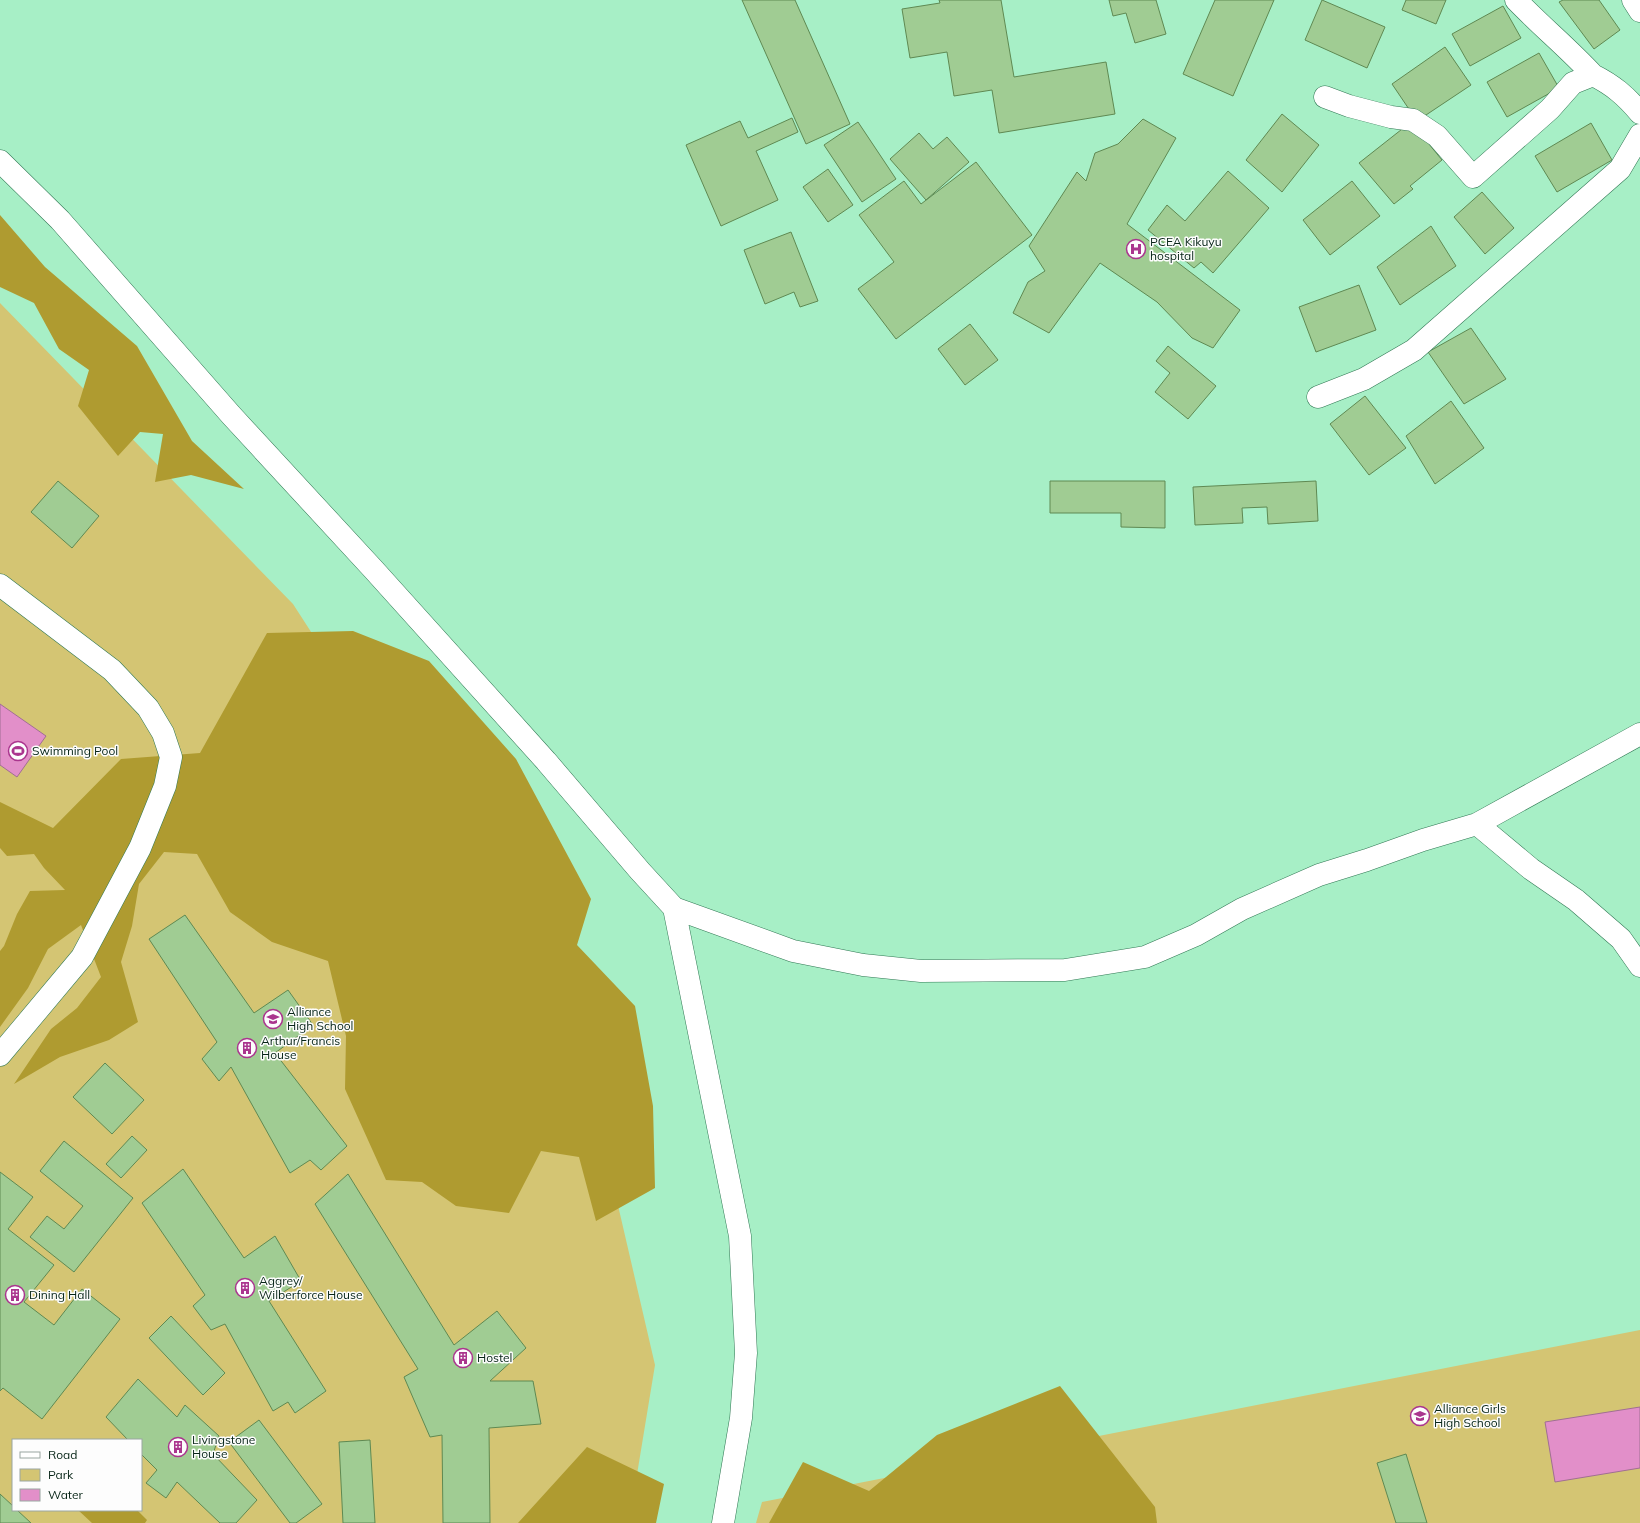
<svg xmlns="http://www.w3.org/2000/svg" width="1640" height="1523" font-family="Mulish,sans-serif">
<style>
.green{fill:#d4c573;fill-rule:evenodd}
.forest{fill:#af9b30}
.water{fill:#e28fc9;stroke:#a06f93}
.building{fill:#a0cc93;stroke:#5f8952}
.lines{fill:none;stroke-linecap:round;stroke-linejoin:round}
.minor-casing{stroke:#317854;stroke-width:23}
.minor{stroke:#fff;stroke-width:22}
.labels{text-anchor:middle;stroke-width:3;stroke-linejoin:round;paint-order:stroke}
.poi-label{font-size:12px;fill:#062416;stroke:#fdfdfd;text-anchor:start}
</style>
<rect width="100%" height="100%" fill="#a7efc6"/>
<!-- green -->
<path class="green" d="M0 303 293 604 489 907 601 1132 655 1365 629 1523H0ZM13 1440H141V1510H13Z
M1640 1330V1523H756L762 1502Z"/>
<!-- forest -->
<path class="forest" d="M0 215 45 267 137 346 192 441 244 489 191 475 155 482 163 434 140 432 118 456 78 406 89 370 59 349 34 303 0 287Z
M353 631 429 661 516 759 591 899 577 945 635 1006 653 1106 655 1188 596 1221 579 1157 541 1151 509 1213 456 1206 422 1182 386 1180 345 1089 346 1036 328 961 272 942 230 912 197 854 164 852 139 884 132 926 121 962 138 1022 109 1040 60 1057 14 1084 51 1029 77 1008 101 977 81 925 48 949 28 988 0 1027V951L4 946 17 914 30 891 65 890 44 868 34 854 7 856 0 848V802L53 828 121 759 200 753 267 633Z
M1060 1386 1155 1507 1157 1523H769L803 1462 869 1491 937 1435Z
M587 1447 664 1484 656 1523H518Z
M78 1510H137L147 1520 145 1523H92Z"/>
<!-- water -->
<path class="water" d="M0 704 46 736 17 777 0 765Z
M1640 1407V1468L1555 1482 1545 1422Z"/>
<!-- building -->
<path class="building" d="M742 0H795L850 124 806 144Z
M939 0H1001L1014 77 1106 62 1115 114 999 133 992 90 954 96 947 52 910 58 902 9 940 3Z
M1109 0H1156L1166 34 1135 43 1126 13 1113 16Z
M1215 0H1274L1233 96 1183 74Z
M1322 0 1385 27 1367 68 1305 40Z
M1406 0H1446L1436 24 1402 10Z
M1563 0H1599L1620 30 1594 49 1559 2Z
M1503 6 1521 38 1470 66 1452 34Z
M1445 47 1471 85 1417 121 1392 84Z
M1539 53 1559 88 1507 117 1487 82Z
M1282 114 1319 145 1282 192 1246 160Z
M792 118 798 132 756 151 778 200 721 226 686 145 740 121 748 138Z
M1143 119 1176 138 1127 224 1240 310 1213 348 1192 338 1157 302 1100 263 1049 333 1013 313 1028 282 1045 271 1029 246 1077 172 1086 181 1095 153 1118 144Z
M858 122 896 179 862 202 824 145Z
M1411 122 1442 160 1410 186 1413 189 1394 204 1359 163Z
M1591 123 1612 160 1557 192 1535 156Z
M919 133 933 149 947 137 969 162 926 200 890 159Z
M976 162 1032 235 896 339 858 289 894 262 859 215 904 181 921 204Z
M828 169 853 205 828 222 803 187Z
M1228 171 1269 208 1213 273 1201 262 1194 268 1148 230 1167 205 1185 221Z
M1352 181 1380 216 1330 255 1303 220Z
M1482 192 1514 228 1485 254 1454 217Z
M1431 226 1456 266 1400 305 1377 267Z
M791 232 818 301 800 307 794 292 765 304 744 250Z
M1359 285 1376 330 1316 352 1299 307Z
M970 324 998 360 965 385 938 349Z
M1471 328 1506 379 1464 404 1428 352Z
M1168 346 1216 386 1188 419 1155 392 1170 373 1156 361Z
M1365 396 1406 448 1369 475 1330 424Z
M1451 401 1484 448 1435 484 1406 436Z
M58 481 99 516 72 548 31 512Z
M1050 481H1165V528L1121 527V513H1050Z
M1316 481 1318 521 1268 524 1267 507 1242 508 1243 523 1195 525 1193 487Z
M185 915 254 1013 288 990 313 1025 275 1053 347 1146 321 1170 310 1160 290 1173 231 1067 219 1081 202 1059 217 1042 149 939Z
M105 1063 144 1100 112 1134 73 1097Z
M132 1136 147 1150 121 1178 106 1164Z
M64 1141 133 1198 74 1272 30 1237 47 1216 64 1229 83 1206 40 1171Z
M183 1169 244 1258 275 1236 301 1281 269 1301 326 1391 295 1413 288 1402 273 1411 225 1324 211 1330 193 1306 205 1295 142 1203Z
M0 1172 33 1197 8 1229 54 1265 24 1302 54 1325 82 1289 120 1319 42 1419 3 1388 0 1391Z
M348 1174 454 1345 497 1311 526 1348 490 1381H533L541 1424 489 1428 490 1523H443L442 1435 430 1437 404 1377 418 1369 315 1204Z
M171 1316 225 1373 203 1395 149 1338Z
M138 1379 177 1417 185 1405 219 1436 213 1454 257 1500 236 1523H220L177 1482 166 1498 146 1483 157 1470 141 1454V1440H128L106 1417Z
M259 1420 322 1504 296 1523H290L229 1442Z
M370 1440 375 1523H343L339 1442Z
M1406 1454 1427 1523H1396L1377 1463Z
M0 1494 13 1506V1510H17L31 1523H0Z"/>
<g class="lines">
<defs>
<path id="minor" d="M1516 0C1541 26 1569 49 1593 75
M1633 0 1640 11
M1325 97 1349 106 1391 117 1413 120 1437 136 1473 177 1550 109 1573 83 1593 75C1613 85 1626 96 1640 113
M0 161 60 220 231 415 374 570 546 761 640 871 674 908 740 1236 746 1353 741 1418 723 1523
M1318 397 1364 379 1414 350 1620 169 1640 135
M0 585 112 670 148 708 163 733 171 757 165 786 140 848 82 957 0 1055
M1477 824 1531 869 1576 900 1621 939 1640 966
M674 908 793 951 863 965 921 971 1065 970 1145 957 1196 935 1242 909 1319 875 1367 860 1423 840 1477 824 1640 734"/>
</defs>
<!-- minor casing -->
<use href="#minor" class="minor-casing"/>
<!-- minor -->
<use href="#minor" class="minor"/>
</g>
<!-- icons -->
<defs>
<symbol id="hospital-ring" viewBox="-11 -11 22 22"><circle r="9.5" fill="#fdfdfd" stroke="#aa358e" stroke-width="1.5"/><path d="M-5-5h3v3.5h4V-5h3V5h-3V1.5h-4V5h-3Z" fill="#aa358e"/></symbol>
<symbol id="stadium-ring" viewBox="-11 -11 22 22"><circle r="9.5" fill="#fdfdfd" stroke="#aa358e" stroke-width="1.5"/><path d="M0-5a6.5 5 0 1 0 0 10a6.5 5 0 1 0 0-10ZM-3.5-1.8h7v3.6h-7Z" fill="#aa358e"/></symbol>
<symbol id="school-ring" viewBox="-11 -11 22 22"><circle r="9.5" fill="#fdfdfd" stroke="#aa358e" stroke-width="1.5"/><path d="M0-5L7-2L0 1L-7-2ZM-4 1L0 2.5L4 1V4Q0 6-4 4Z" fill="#aa358e"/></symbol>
<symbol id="building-ring" viewBox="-11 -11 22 22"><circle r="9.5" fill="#fdfdfd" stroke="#aa358e" stroke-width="1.5"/><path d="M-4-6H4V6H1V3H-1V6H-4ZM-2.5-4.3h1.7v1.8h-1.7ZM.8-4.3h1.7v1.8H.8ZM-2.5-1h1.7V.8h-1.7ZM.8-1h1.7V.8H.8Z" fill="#aa358e"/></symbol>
</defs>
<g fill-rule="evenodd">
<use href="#hospital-ring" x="1125" y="238" width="22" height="22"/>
<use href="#stadium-ring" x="7" y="740" width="22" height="22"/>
<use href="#school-ring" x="262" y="1008" width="22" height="22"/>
<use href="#building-ring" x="236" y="1037" width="22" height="22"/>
<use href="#building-ring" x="234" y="1277" width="22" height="22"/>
<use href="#building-ring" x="4" y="1284" width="22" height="22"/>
<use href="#building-ring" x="452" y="1347" width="22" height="22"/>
<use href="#school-ring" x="1409" y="1405" width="22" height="22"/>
<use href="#building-ring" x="167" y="1436" width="22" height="22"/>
</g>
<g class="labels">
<!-- poi labels -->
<g class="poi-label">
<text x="1150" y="246">PCEA Kikuyu<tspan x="1150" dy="14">hospital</tspan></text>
<text x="32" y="755">Swimming Pool</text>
<text x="287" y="1016">Alliance<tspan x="287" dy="14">High School</tspan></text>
<text x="261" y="1045">Arthur/Francis<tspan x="261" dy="14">House</tspan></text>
<text x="259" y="1285">Aggrey/<tspan x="259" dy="14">Wilberforce House</tspan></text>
<text x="29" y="1299">Dining Hall</text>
<text x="477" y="1362">Hostel</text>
<text x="1434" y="1413">Alliance Girls<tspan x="1434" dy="14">High School</tspan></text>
<text x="192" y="1444">Livingstone<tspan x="192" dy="14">House</tspan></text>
</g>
</g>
<!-- legend -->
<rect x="12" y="1439" width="130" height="72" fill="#fdfdfd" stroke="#9aa6a1"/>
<rect x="20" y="1452" width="20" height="6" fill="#ffffff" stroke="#9aa6a1"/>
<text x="48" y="1459" font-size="12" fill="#062416">Road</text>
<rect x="20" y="1469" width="20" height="12" fill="#d4c573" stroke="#9aa6a1"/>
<text x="48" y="1479" font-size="12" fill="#062416">Park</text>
<rect x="20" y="1489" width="20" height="12" fill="#e28fc9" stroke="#9aa6a1"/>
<text x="48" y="1499" font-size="12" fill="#062416">Water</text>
</svg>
